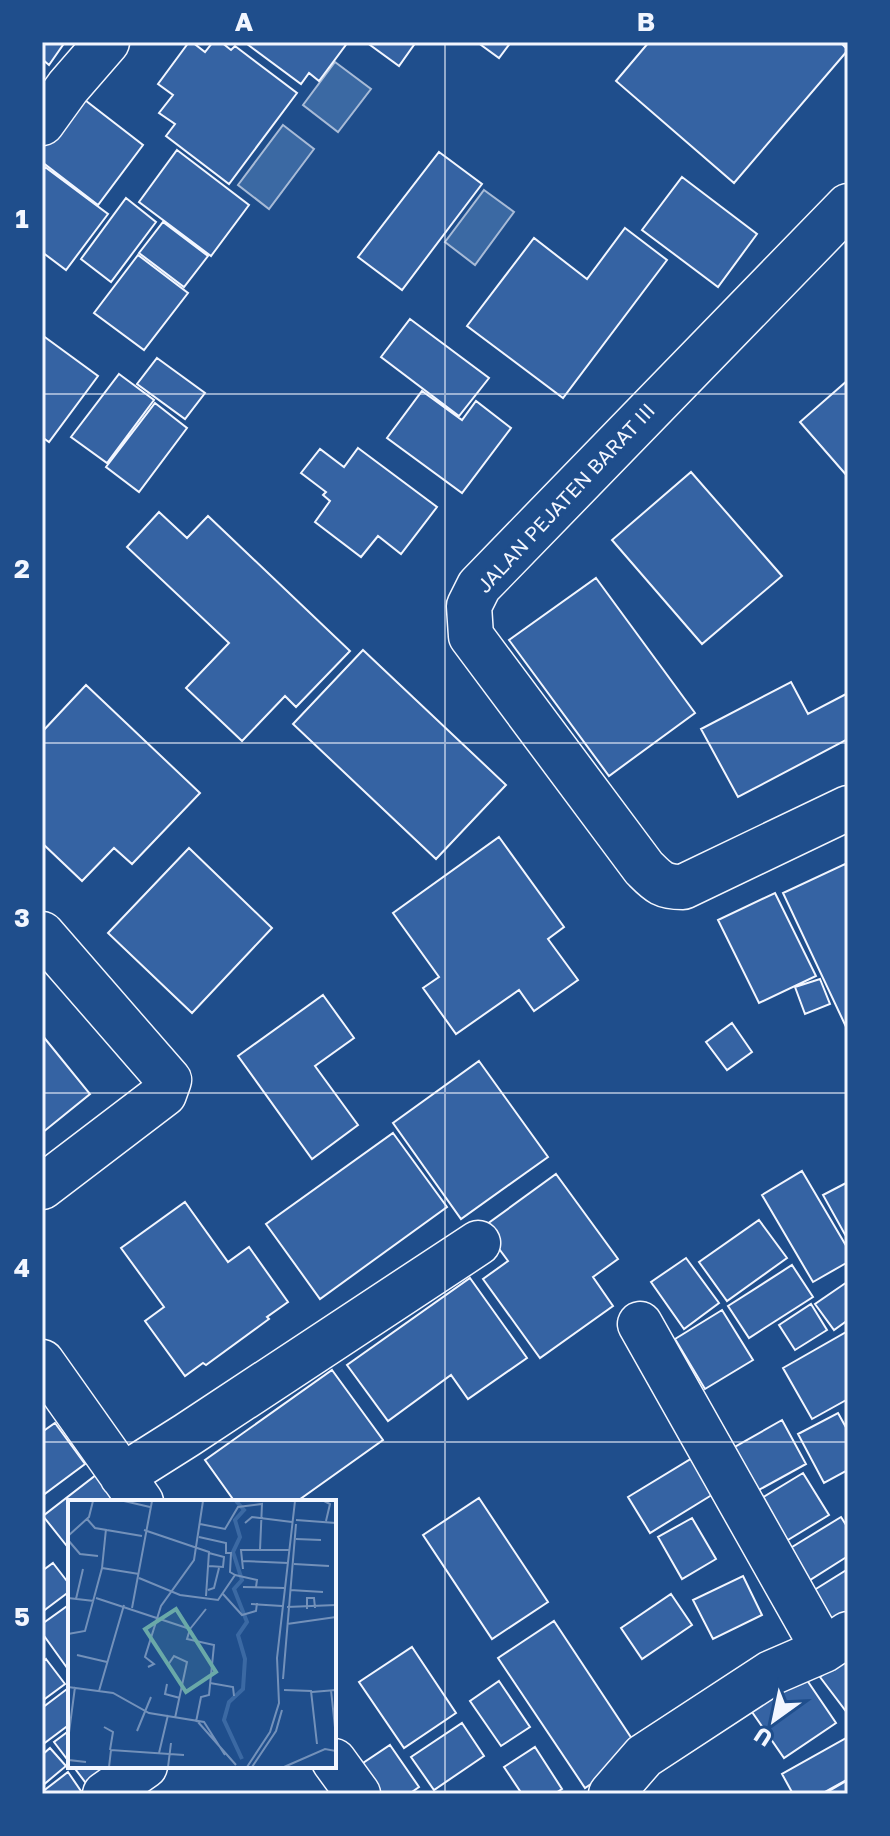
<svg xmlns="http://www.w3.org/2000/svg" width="890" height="1836" font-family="'Golos Text',sans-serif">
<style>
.water{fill:#3b69a3;stroke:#a8bbd7;stroke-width:2}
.building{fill:#3563a3;stroke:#f2f6ff;stroke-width:2}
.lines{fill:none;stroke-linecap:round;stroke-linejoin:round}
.minor-casing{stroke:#f2f6ff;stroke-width:47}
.minor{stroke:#1f4e8c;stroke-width:44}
.grid{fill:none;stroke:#f2f6ff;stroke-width:2;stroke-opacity:0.55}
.labels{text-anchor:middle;stroke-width:6;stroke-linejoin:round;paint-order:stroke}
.street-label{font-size:20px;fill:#f2f6ff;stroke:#1f4e8c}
.inset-river{fill:none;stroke:#3b69a3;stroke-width:4}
.inset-road{fill:none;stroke:#7391ba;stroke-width:2}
.view{fill:#6aa9a8;fill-opacity:0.15;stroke:#6aa9a8;stroke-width:4}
.inset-edge{fill:none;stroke:#f2f6ff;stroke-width:4}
.neatline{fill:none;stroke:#f2f6ff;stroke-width:3}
.grid-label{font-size:26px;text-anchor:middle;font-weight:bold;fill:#f2f6ff}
</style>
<rect width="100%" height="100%" fill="#1f4e8c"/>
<!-- water -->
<path class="water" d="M335 62 371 89 338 132 303 105Z
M283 125 314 149 269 209 238 185Z
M484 190 514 212 475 265 445 242Z"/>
<!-- building -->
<path class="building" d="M42 42H65L49 65 42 59Z
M189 42H192L205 52 213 42H221L231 50 235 46 297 93 229 184 166 136 175 124 159 113 173 95 158 84Z
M249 42H348L319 81 309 73 301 84 247 44Z
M366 42H416L399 66Z
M477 42H511L499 58Z
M649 42H840L848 50 734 183 616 81Z
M81 97 143 145 98 205 42 162V148Z
M177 150 249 205 211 256 139 202Z
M439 152 482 184 402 290 358 257Z
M45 167 108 214 66 270 42 252V170Z
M682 177 757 234 718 287 642 230Z
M126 198 156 222 111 282 81 259Z
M163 222 208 256 184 287 139 253Z
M625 228 667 260 563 398 467 326 534 238 587 279Z
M138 255 188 293 144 350 94 313Z
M410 319 489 378 459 416 381 357Z
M42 335 98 376 49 442 42 437Z
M157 358 205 393 185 419 137 384Z
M119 374 154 400 107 463 71 437Z
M848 380V477L800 422Z
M422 391 462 420 476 401 511 428 462 493 387 438Z
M155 403 187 428 139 492 106 467Z
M358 448 437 507 401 554 378 536 361 557 315 522 330 501 323 495 326 492 301 473 320 449 344 467Z
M691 472 782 576 702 644 612 540Z
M159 512 187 538 208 516 350 651 296 707 285 696 242 741 186 688 229 643 127 547Z
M596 578 695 713 609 776 509 640Z
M363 650 506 785 436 859 293 724Z
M791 682 808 714 848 693V739L738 797 701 729Z
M86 685 200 793 132 864 114 848 82 881 42 843V732Z
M499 837 564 927 548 939 578 980 534 1011 519 990 456 1034 423 988 439 977 393 913Z
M189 848 272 928 192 1013 108 933Z
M845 864 848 870V1031L783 893Z
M775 893 816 976 759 1003 718 920Z
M820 979 830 1004 805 1014 795 987Z
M323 995 354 1038 315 1066 358 1125 312 1159 238 1056Z
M732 1023 752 1052 727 1070 706 1042Z
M42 1035 90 1094 42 1133Z
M479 1061 548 1157 461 1219 393 1123Z
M393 1133 447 1207 320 1299 266 1224Z
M802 1171 848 1249V1262L813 1282 762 1195Z
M556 1174 618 1259 593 1277 613 1306 540 1358 483 1279 508 1261 483 1227Z
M848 1182V1240L823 1195Z
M185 1202 228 1262 249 1247 288 1302 267 1317 269 1319 206 1365 203 1363 185 1376 145 1321 164 1307 121 1248Z
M759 1220 787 1258 727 1301 699 1262Z
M686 1258 719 1303 684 1329 651 1282Z
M792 1265 813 1297 749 1338 728 1306Z
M470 1278 527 1358 468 1399 451 1375 388 1421 347 1365Z
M847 1282 848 1320 834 1330 815 1304Z
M811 1304 827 1330 795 1350 779 1325Z
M722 1310 753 1360 705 1389 675 1339Z
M848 1331V1399L812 1419 783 1368Z
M332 1370 383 1440 296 1502H235L205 1460Z
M838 1413 848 1431V1470L824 1483 798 1434Z
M782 1420 806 1464 757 1491 733 1448Z
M55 1423 85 1464 42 1496V1432Z
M694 1457 715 1493 650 1533 628 1497Z
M803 1473 829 1515 778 1546 752 1504Z
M96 1475 117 1502H70V1550L43 1516Z
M479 1498 548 1602 492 1639 423 1535Z
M841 1517 848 1528V1556L799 1587 779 1555Z
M692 1518 716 1559 682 1579 658 1537Z
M53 1563 70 1585V1591L42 1612V1571Z
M848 1569V1616L825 1631 803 1597Z
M743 1576 762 1615 713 1639 693 1600Z
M671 1594 692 1625 642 1659 621 1628Z
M70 1604V1672L42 1633V1624Z
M554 1621 640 1751 585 1788 498 1658Z
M412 1647 456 1713 404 1748 359 1682Z
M848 1655V1714L820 1677Z
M46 1659 65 1684 42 1701V1662Z
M796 1664 836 1723 784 1758 743 1699Z
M499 1681 530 1727 501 1746 470 1701Z
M67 1689 70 1692V1724L42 1745V1708Z
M462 1723 484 1756 434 1790 411 1757Z
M70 1730V1763L54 1742Z
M848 1737V1779L821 1794H793L782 1774Z
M390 1745 419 1787 409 1794H379L360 1765Z
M535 1747 562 1789 554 1794H522L504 1767Z
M50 1748 66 1766 42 1786V1755Z
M73 1766H131L94 1794Z
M68 1772 83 1794H42V1792Z
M848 1780V1794H824Z"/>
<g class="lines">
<defs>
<path id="minor" d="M42 123 68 87 107 42
M848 206 479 586 469 606 471 636 644 868C658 882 662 887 683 887L848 808
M42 934 169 1080 164 1094 42 1187
M640 1324 824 1650
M42 1362 141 1502
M122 1476 187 1435 478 1243
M334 1761 358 1794
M105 1794 145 1766
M611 1794 644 1756 771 1673 824 1650 848 1634"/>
</defs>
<!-- minor casing -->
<use href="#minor" class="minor-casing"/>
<!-- minor -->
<use href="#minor" class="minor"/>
</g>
<!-- grid -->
<path class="grid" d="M445 42V1794M42 394H848M42 743H848M42 1093H848M42 1442H848"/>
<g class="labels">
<!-- street labels -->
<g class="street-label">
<text transform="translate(566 498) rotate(-47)" y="7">JALAN PEJATEN BARAT III</text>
</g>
</g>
<!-- overview -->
<g transform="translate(68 1500)">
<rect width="268" height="268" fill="#1f4e8c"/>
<path class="inset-river" d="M168 1 176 10 167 20 172 37 165 52 174 80 166 89 179 122 170 135 177 159 175 189 161 202 156 220 174 259"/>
<path class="inset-road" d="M56 1 82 7M256 1 262 4 258 21M19 19 27 28 74 36M228 20 268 23M177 23 184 17 224 22M132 24 157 29 170 7 194 4 192 50M76 30 141 52 138 96M0 36 21 17 25 1M228 39 253 40M0 40 12 54 30 56M174 61 220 63M226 64 261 66M141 66 155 67 156 57 141 53M34 68 71 74M175 69 173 50H222M167 75 189 80 188 87M71 78 112 95 150 100 167 75 162 72 163 53H158V43L131 37M175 87 216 88M140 90 146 88 151 68M222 90 255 92M155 94 174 115 188 111 189 103M0 98 26 101M28 98 122 129M8 99 15 69M183 104 214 106M219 107 268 105M64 108 84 1M239 109V98H246L247 108M219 124 268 117M122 129 119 139 146 145 141 195 133 197 128 222M122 129 138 109M0 134 17 131 34 68 38 29M9 155 39 162M100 165 106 156 119 162 107 218M80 167 86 164 77 157 93 106 126 60 135 1M215 179 228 24M142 183 165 187 166 196M99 184 97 194 112 198M0 187 45 193 81 213 136 222 157 255M216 190 243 191 249 244M263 190 268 237M31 191 56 105M244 192 268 190M130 222 168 265M36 227 45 232 42 250M69 231 83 197M0 240 7 187M0 244 1 260 18 262M91 253 100 215M41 267 43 250 116 255M100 267 103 243M179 267 202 232 211 203 209 158 227 1M184 267 208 231 214 210M216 267 257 249 268 251 267 255"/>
<path class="view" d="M108 109 148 172 118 192 77 129Z"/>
<rect width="268" height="268" class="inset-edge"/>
</g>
<!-- border -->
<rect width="890" height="1836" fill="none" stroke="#1f4e8c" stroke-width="88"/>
<!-- north arrow -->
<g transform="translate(774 1720) rotate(213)" stroke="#1f4e8c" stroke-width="6" paint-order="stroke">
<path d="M0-6L14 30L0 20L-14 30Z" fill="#f2f6ff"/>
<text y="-12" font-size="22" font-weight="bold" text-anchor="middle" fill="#f2f6ff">U</text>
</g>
<rect x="44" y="44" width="802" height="1748" class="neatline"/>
<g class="grid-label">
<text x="244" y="31">A</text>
<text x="646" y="31">B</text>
<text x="22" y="228">1</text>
<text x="22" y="578">2</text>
<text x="22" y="927">3</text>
<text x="22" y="1277">4</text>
<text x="22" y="1626">5</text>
</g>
</svg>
